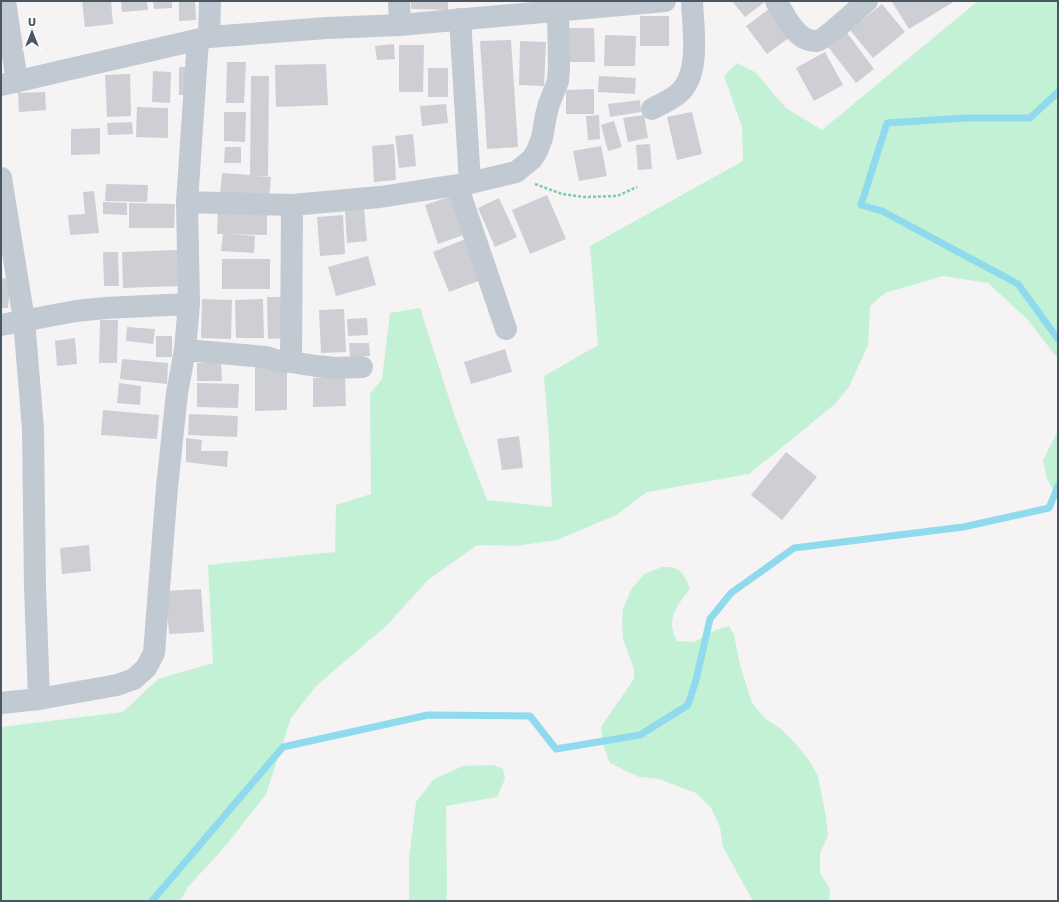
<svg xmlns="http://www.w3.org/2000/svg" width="1059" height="902" font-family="Rubik,sans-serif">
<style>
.green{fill:#c3f1d5}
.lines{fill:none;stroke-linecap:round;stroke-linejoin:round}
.stream{stroke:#90daee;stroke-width:7}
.building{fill:#cdcfd5}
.path{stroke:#7ad0a6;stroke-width:2.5;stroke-dasharray:3 2;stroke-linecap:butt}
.minor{stroke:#c1cad2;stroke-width:22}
.tertiary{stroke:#c1cad2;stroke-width:22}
</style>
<rect width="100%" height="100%" fill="#f5f3f3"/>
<!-- green -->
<path class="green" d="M978 1H1058V359L1028 320 988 283 943 276 885 293 870 306 868 345 849 387 835 404 749 474 647 492 616 515 557 540 515 546 477 545 428 580 386 626 316 686 291 718 266 794 227 844 188 887 180 901H1V727L123 712 158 679 213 663 208 565 335 552 336 505 371 494 370 394 382 379 390 313 420 308 455 417 487 500 552 507 549 437 544 376 598 345 590 246 743 161 742 127 724 76 737 63 755 72 786 108 822 130Z
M1058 431V497L1047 479 1043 460Z
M662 567C680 566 684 573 690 588 677 607 665 618 677 641L694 642 716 630 729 626 734 635 740 665 752 703 766 719 781 729 795 743 809 760 818 776 826 817 828 836 820 853V873L830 889 829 901H753L723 847 720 827 711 808 696 793 659 779 639 777 610 763 603 744 601 727 634 679V669L623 639 622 619 623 609 631 590 644 574Z
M494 765 503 769 505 779 497 797 446 806 447 892 446 901H409V859L416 802 434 779 463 766Z"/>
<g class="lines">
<!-- stream -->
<path class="stream" d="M1058 92 1030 118H965L887 123 861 205 882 211 1018 284 1058 339
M152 901 283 747 428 715 530 716 556 749 640 735 688 705 696 680 710 619 731 593 794 548 963 527 1049 508 1058 486"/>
</g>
<!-- building -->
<path class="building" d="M82 1H111L113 24 85 27Z
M121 1H147L148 10 122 12Z
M153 1H172V8L154 9Z
M179 1H195L196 20 179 21Z
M411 1H448V10L411 9Z
M732 1H766L745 17Z
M893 1H955L909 29 892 2Z
M882 4 905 32 873 58 850 30Z
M769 9 790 37 767 54 746 26Z
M640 16H669V46H640Z
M565 28H594L595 62H566Z
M845 30 874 69 856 83 826 44Z
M605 35 636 36 635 66H604Z
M511 40 518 147 487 149 480 41Z
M520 41 546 42 544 86 519 85Z
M394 44 395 59 377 60 375 46Z
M399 45H424L423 92H399Z
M825 52 843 85 814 101 796 68Z
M227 62H246L244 103H226Z
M326 64 328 105 276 107 275 65Z
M179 67H192V95H179Z
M428 68H448V97H428Z
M153 71 171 72 170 103 152 102Z
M130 74 131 116 107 117 105 75Z
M251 76H269L268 176H253L271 177 269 200 220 196 222 173 250 175Z
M599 76 636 78 635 94 598 92Z
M594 89V114H566V90Z
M45 92 46 110 19 112 18 93Z
M640 100 641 112 610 117 608 104Z
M446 104 448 123 422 126 420 106Z
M137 107 168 108V138L136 137Z
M224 112H246L245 142 224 141Z
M692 112 702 154 677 160 667 117Z
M599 115 600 139 588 140 586 116Z
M644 115 648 138 628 142 623 118Z
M614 121 622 147 608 151 601 125Z
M132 122 133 134 108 135 107 123Z
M100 128V154L71 155V129Z
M413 134 416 166 399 168 395 136Z
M394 144 396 180 374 182 372 146Z
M650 144 652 169 638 170 636 145Z
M601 146 607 176 579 181 573 151Z
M225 147H241V163H224Z
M106 184 148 185 147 202 105 201Z
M94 191 99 233 70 235 68 215 85 214 83 192Z
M455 195 469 233 438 244 425 205Z
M547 195 566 239 530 254 512 210Z
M499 198 517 237 495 247 478 208Z
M103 202 127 203V215L103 214Z
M129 203 175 204 174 228H129Z
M364 208 367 241 347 243 345 210Z
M218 209 267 210V235L229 234 255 236 254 253 221 251 223 234H217Z
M343 215 345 254 320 256 317 217Z
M468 238 484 279 449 292 433 252Z
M178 250 180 286 123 288 122 252Z
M103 252H118L119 286H104Z
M368 256 376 285 336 296 328 267Z
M222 259H270V289H222Z
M1 278 11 279 8 308H1Z
M267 297H288L289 338 268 339Z
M202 299 232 300 231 339 201 338Z
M263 299 264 338H236L235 300Z
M344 309 346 352 321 353 319 310Z
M367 318 368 335 348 336 347 319Z
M100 320H118L117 363H99Z
M127 327 155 329 153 344 126 341Z
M156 336H172V357H156Z
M75 338 77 364 57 366 55 341Z
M349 343H369L370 356 350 357Z
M505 349 512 372 471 384 464 362Z
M122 359 168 363 167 384 120 379Z
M221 362 222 381H197V363Z
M255 366H287V410L255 411Z
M345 377 346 406 313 407V378Z
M119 383 141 386 140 405 117 403Z
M197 383 239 384 238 408 197 407Z
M103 410 159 415 157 439 101 435Z
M189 414 238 416 237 437 188 435Z
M519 436 523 468 502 470 497 439Z
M186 438 202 440 201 451H228L227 467 186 462Z
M786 452 817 477 782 520 751 495Z
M89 545 91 571 62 574 60 548Z
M201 589 204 632 169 634 166 591Z"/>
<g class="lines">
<!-- path -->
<path class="path" d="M535 184 562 194 584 197 617 196 637 187"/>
<!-- minor -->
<path class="minor" d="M5 1 17 82
M399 1 400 25
M776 1C783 12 790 28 801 36 804 39 811 41 816 41 826 40 857 9 867 1
M460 19 470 183
M209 37 210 1
M652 109C661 104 671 100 679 93 701 74 693 27 692 1
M1 178 24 320 33 429 35 586 39 699
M457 185 506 329
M187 202 292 205 380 197 470 183 516 172 532 159 537 151 542 138 546 115 549 104 558 81 559 67 558 11
M1 325 76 311 105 308 189 304
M185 350 266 357 279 361 291 362 316 366 335 368 362 367
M291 362 292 205
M1 703 39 699 117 685 134 679 146 668 154 653 167 487 177 393 185 350 189 304 187 202 198 40"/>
<!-- tertiary -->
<path class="tertiary" d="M1 85 209 37 327 28 400 25 665 1"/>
</g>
<!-- border -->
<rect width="1059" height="902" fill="none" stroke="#4a5661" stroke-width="4"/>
<!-- north arrow -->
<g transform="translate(32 32)" stroke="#ffffff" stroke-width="3" paint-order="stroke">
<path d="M0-3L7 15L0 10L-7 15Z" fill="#4a5661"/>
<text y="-6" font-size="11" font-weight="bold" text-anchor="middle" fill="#4a5661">U</text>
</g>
</svg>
